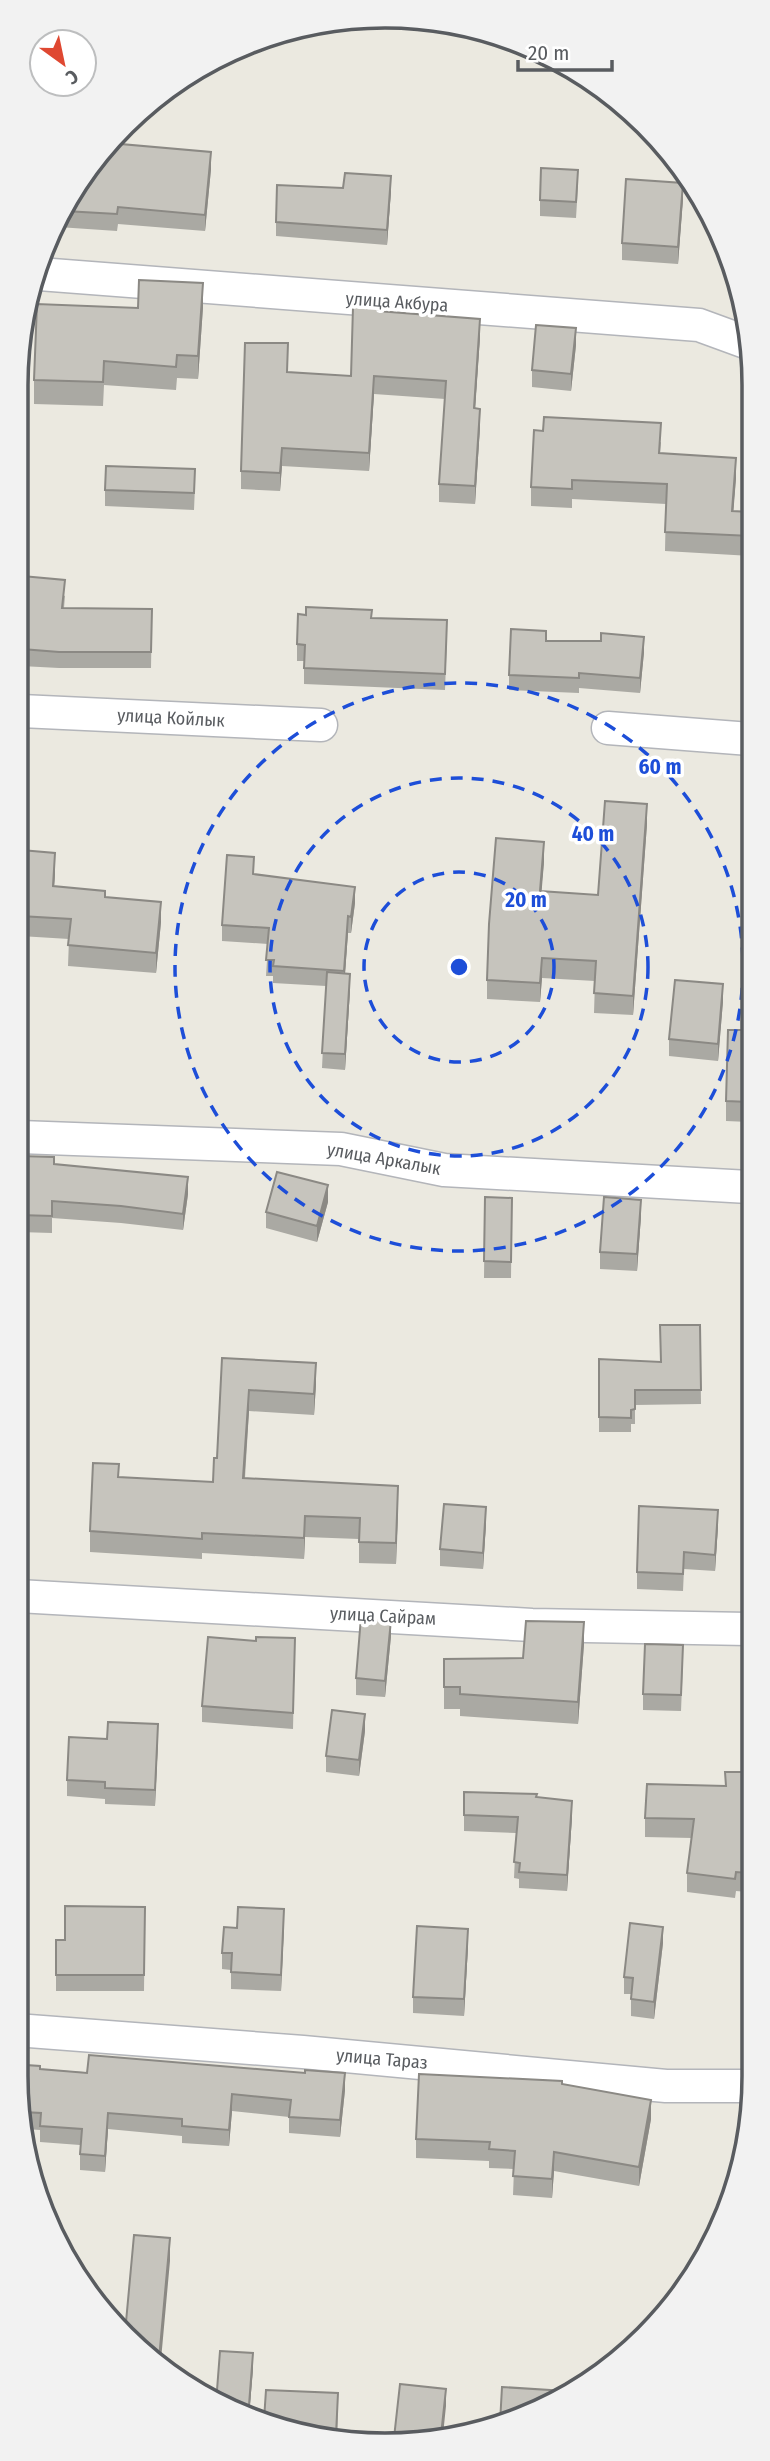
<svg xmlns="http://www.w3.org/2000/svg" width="770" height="2461" font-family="'Fira Sans Condensed',sans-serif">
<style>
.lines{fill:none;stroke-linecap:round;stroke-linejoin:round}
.minor-casing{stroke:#b3b5ba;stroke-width:35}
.minor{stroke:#fff;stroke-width:32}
.wall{fill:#aaa9a3}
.shaded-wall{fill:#8b8984}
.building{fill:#c6c4bd;stroke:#8b8984;stroke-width:2}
.ring{fill:none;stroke:#1d4ed8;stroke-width:3.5;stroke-dasharray:12 9}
.labels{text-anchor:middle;stroke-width:7;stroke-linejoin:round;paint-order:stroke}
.street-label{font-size:18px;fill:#595c60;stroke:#fff}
.rim{fill:none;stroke:#595c60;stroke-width:3.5}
.centre{fill:#1d4ed8;stroke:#fff;stroke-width:3.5}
.ring-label{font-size:21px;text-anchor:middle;font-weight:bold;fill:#1d4ed8;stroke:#fff;stroke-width:7;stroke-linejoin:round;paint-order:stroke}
</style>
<rect width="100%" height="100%" fill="#ebe9e0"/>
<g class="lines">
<defs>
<path id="minor" d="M39 274 699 325 751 344
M21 711 321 725
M608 728 750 739
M20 1137 341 1149 444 1170 749 1187
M18 1596 532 1625 748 1629
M16 2030 303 2052 666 2086H747"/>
</defs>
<!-- minor casing -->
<use href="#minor" class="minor-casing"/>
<!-- minor -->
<use href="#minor" class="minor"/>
</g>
<!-- wall -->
<path class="wall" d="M122 144 211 169 205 231 118 224 117 231 58 227 78 180Z
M578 186 576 218 540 216V200Z
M343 188 391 191 387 245 276 236V222Z
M683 199 678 264 622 260V243Z
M203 307 198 379 177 378 176 390 104 385 103 406 34 404V380L138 308Z
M378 311 480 337 475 408 480 427 475 504 439 502V484L445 399 374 394 369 471 282 466 280 491 241 489V471L288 372 351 376Z
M576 345 571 391 532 387V370Z
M661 442 660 454 736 478 733 511 751 512V556L665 551 666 504 572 499V508L531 506V487Z
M195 486 194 510 105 506V490Z
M22 576 65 596 64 608 152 609 151 668H59L21 666Z
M372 618 447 637 445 690 304 684V661H297V644Z
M546 641 644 652 640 693 579 688V693L509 690V675Z
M647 824 633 1015 594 1013 595 981 542 978 540 1002 487 999V980L544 862 541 891 598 895Z
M21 850 55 873 54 886 105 897 161 922 156 973 68 966 69 939 20 936Z
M254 874 355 903 351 933H348L345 973 350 989 345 1070 322 1068 326 986 273 983V976H266L268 944 222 941V925Z
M723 1001 718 1061 669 1056V1039Z
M750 1030 749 1122 726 1121V1101Z
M19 1156 188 1194 183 1230 121 1223 52 1218V1233L19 1232Z
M485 1197 512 1198 511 1278H484Z
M328 1202 317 1242 266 1228V1212Z
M641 1216 637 1271 600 1269V1252Z
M700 1325 701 1404 635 1405V1424H631V1432H599V1359L660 1362Z
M222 1358 316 1384 314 1415 249 1411 245 1478 398 1507 396 1564 359 1563V1539L305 1537 304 1559 202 1553V1559L90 1552V1531L119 1477 213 1482 217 1458Z
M486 1524 483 1569 440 1566V1549Z
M718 1526 715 1571 684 1569 683 1591 637 1589V1572Z
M391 1636 385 1697 356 1695V1678Z
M295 1638 293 1729 202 1722V1706L256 1641Z
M584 1644 578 1724 460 1716V1709H444V1659L523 1658Z
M683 1662 681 1711 643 1710V1694Z
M365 1731 359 1776 326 1772V1756Z
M107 1739 158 1740 155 1806 105 1804V1799L67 1796V1780Z
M748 1772V1892L736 1891 735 1898 687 1892V1873L692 1838 645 1837V1818L725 1786Z
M464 1792 536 1797 572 1817 567 1891 519 1888V1879L514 1878 516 1833 464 1831Z
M145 1907 144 1991H56V1940H65Z
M284 1926 281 1991 231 1989V1970L222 1969V1953L237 1928Z
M663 1943 654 2019 631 2016V1994H624V1977Z
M468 1946 464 2016 413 2013V1997Z
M28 2065 40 2069 345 2090 340 2137 289 2133V2117L232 2111 229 2146 182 2143V2136L108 2129 105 2172 80 2170V2145L40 2142V2130L26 2129 16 2076Z
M562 2084 651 2119 639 2186 554 2171 552 2198 513 2195 514 2169 489 2168V2161L416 2158V2139Z
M253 2369 249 2416 221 2407 216 2403Z
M338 2410 337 2442 264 2420Z"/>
<!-- shaded-wall -->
<path class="shaded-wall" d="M211 152V169L205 231V215Z
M391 176V191L387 245V230Z
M683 183V199L678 264V247Z
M203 283V307L198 379V356Z
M480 319V337L474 426V408Z
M576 328V345L571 391V374Z
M374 376V394L369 471V453Z
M480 409V427L475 504V486Z
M282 448V466L280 491V473Z
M736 458V478L732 530V511Z
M644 637V652L640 693V678Z
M647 804V824L633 1015V996Z
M544 842V862L540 911V891Z
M55 853V873L53 906V886Z
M355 887V903L351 933V917Z
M161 902V922L156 973V953Z
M348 916V933L344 988V971Z
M542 958V978L540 1002V983Z
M350 974V989L345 1070V1054Z
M723 984V1001L718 1061V1044Z
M188 1177V1194L183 1230V1214Z
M328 1185V1202L317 1242V1226Z
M641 1200V1216L637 1271V1254Z
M316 1363V1384L314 1415V1394Z
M249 1390V1411L243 1499V1478Z
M398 1486V1507L396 1564V1543Z
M486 1507V1524L483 1569V1553Z
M718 1510V1526L715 1571V1555Z
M305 1516V1537L304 1559V1538Z
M391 1620V1636L385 1697V1681Z
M584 1622V1644L578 1724V1702Z
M365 1714V1731L359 1776V1760Z
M158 1724V1740L155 1806V1790Z
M572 1801V1817L567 1891V1875Z
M284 1909V1926L281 1991V1975Z
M663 1927V1943L654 2019V2002Z
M468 1929V1946L464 2016V1999Z
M345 2073V2090L340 2137V2120Z
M232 2094V2111L229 2146V2130Z
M651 2100V2119L639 2186V2167Z
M108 2113V2129L105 2172V2156Z
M554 2152V2171L552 2198V2179Z
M170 2238V2261L161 2360 159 2359Z
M253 2353V2369L249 2416V2405Z
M446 2389V2406L443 2435H441Z"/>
<!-- building -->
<path class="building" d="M122 136 121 144 211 152 205 215 118 207 117 214 65 211 78 180Z
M541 168 578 170 576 202 540 200Z
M345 173 391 176 387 230 276 222 277 185 343 188Z
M626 179 683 183 678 247 622 243Z
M139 280 203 283 198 356 177 355 176 367 104 361 103 382 34 380 37 304 138 308Z
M353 307H378V311L480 319 474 408 480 409 475 486 439 484 446 381 374 376 369 453 282 448 280 473 241 471 245 343H288L287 372 351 376Z
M536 325 576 328 571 374 532 370Z
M544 417 661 423 659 453 736 458 732 511 751 512V536L665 532 667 484 572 480V489L531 487 534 430 543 431Z
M106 466 195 469 194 493 105 490Z
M22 576 65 580 62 608 152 609 151 652H59L22 649Z
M306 607 372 610 371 618 447 620 445 674 304 668 305 645 297 644 298 614 306 615Z
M511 629 546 631V641H601V633L644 637 640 678 579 673V678L509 675Z
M605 801 647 804 633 996 594 993 596 961 542 958 540 983 487 980 489 924 496 838 544 842 540 891 598 895Z
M21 850 55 853 53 886 105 891V897L161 902 156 953 68 945 71 919 20 916Z
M227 855 254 857 253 874 355 887 351 917 348 916 344 971 273 966 274 960H266L269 928 222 925Z
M327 972 350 974 345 1054 322 1053Z
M675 980 723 984 718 1044 669 1039Z
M728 1030H750L749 1102 726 1101Z
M19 1156 54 1157V1164L188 1177 183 1214 121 1206 52 1201V1216L19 1215Z
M277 1172 328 1185 317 1226 266 1212Z
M485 1197 512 1198 511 1262 484 1261Z
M604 1197 641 1200 637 1254 600 1252Z
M660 1325H700L701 1390H635V1409L631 1410V1418L599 1417V1359L661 1362Z
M222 1358 316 1363 314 1394 249 1390 243 1478 398 1486 396 1543 359 1542 360 1518 305 1516 304 1538 202 1533V1539L90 1531 93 1463 119 1464 118 1477 213 1482 214 1458H217Z
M444 1504 486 1507 483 1553 440 1549Z
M639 1506 718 1510 715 1555 684 1552 683 1574 637 1572Z
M361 1617 391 1620 385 1681 356 1678Z
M526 1621 584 1622 578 1702 460 1694V1687H444V1659L523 1658Z
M208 1637 256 1641V1637L295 1638 293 1713 202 1706Z
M645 1644 683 1645 681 1695 643 1694Z
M332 1710 365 1714 359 1760 326 1756Z
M108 1722 158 1724 155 1790 105 1788V1782L67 1780 69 1737 107 1739Z
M725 1772H748V1873L736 1872 735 1879 687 1873 694 1819 645 1818 647 1784 726 1786Z
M464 1792 537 1794 536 1797 572 1801 567 1875 519 1872 520 1863 514 1862 518 1817 464 1815Z
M65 1906 145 1907 144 1975H56V1940H65Z
M238 1907 284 1909 281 1975 231 1972 232 1953H222L224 1927 237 1928Z
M630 1923 663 1927 654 2002 631 1999 633 1978 624 1977Z
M417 1926 468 1929 464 1999 413 1997Z
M16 2050 28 2051 26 2065 40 2066V2069L87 2073 89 2055 305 2073V2070L345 2073 340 2120 289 2117 291 2100 232 2094 229 2130 182 2126V2119L108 2113 105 2156 80 2154 82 2129 40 2126 41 2113 23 2112 16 2076Z
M419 2074 562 2081V2084L651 2100 639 2167 554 2152 552 2179 513 2176 515 2151 489 2149 490 2142 416 2139Z
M134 2235 170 2238 159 2359 125 2333Z
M220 2351 253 2353 249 2405 216 2403Z
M579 2380H587L579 2384Z
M400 2384 446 2389 441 2435 394 2438Z
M502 2387 566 2391 500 2423Z
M266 2390 338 2393 336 2435 310 2434 264 2420Z"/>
<!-- distance rings -->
<g class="ring">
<circle cx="459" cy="967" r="95"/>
<circle cx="459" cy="967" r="189"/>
<circle cx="459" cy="967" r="284"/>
</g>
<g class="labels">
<!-- street labels -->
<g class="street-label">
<text transform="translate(397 302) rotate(4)" y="6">улица Акбура</text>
<text transform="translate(171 718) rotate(3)" y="6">улица Койлык</text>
<text transform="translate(384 1159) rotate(10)" y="6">улица Аркалык</text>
<text transform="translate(383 1616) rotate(3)" y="6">улица Сайрам</text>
<text transform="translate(382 2059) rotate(5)" y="6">улица Тараз</text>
</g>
</g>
<!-- crop -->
<path d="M0 0H770V2461H0ZM385 28H385A357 357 0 0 1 742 385V2076A357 357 0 0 1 385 2433H385A357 357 0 0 1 28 2076V385A357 357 0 0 1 385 28Z" fill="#f2f2f2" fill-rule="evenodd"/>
<path class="rim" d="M385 28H385A357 357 0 0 1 742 385V2076A357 357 0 0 1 385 2433H385A357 357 0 0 1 28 2076V385A357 357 0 0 1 385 28Z"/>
<circle cx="459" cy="967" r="10" class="centre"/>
<g class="ring-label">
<text x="660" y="774">60 m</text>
<text x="593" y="841">40 m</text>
<text x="526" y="907">20 m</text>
</g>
<!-- north arrow -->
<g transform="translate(63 63) rotate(147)"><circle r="33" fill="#ffffff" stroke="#bdbebf" stroke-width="2"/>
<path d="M0-5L12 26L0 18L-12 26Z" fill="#df4832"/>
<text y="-10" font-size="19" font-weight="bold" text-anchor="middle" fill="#595c60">С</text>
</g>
<!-- scale -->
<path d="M518 60v10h94v-10" fill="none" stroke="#595c60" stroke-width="3.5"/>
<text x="528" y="60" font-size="21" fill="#595c60" stroke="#ffffff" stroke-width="5" paint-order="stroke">20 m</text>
</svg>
